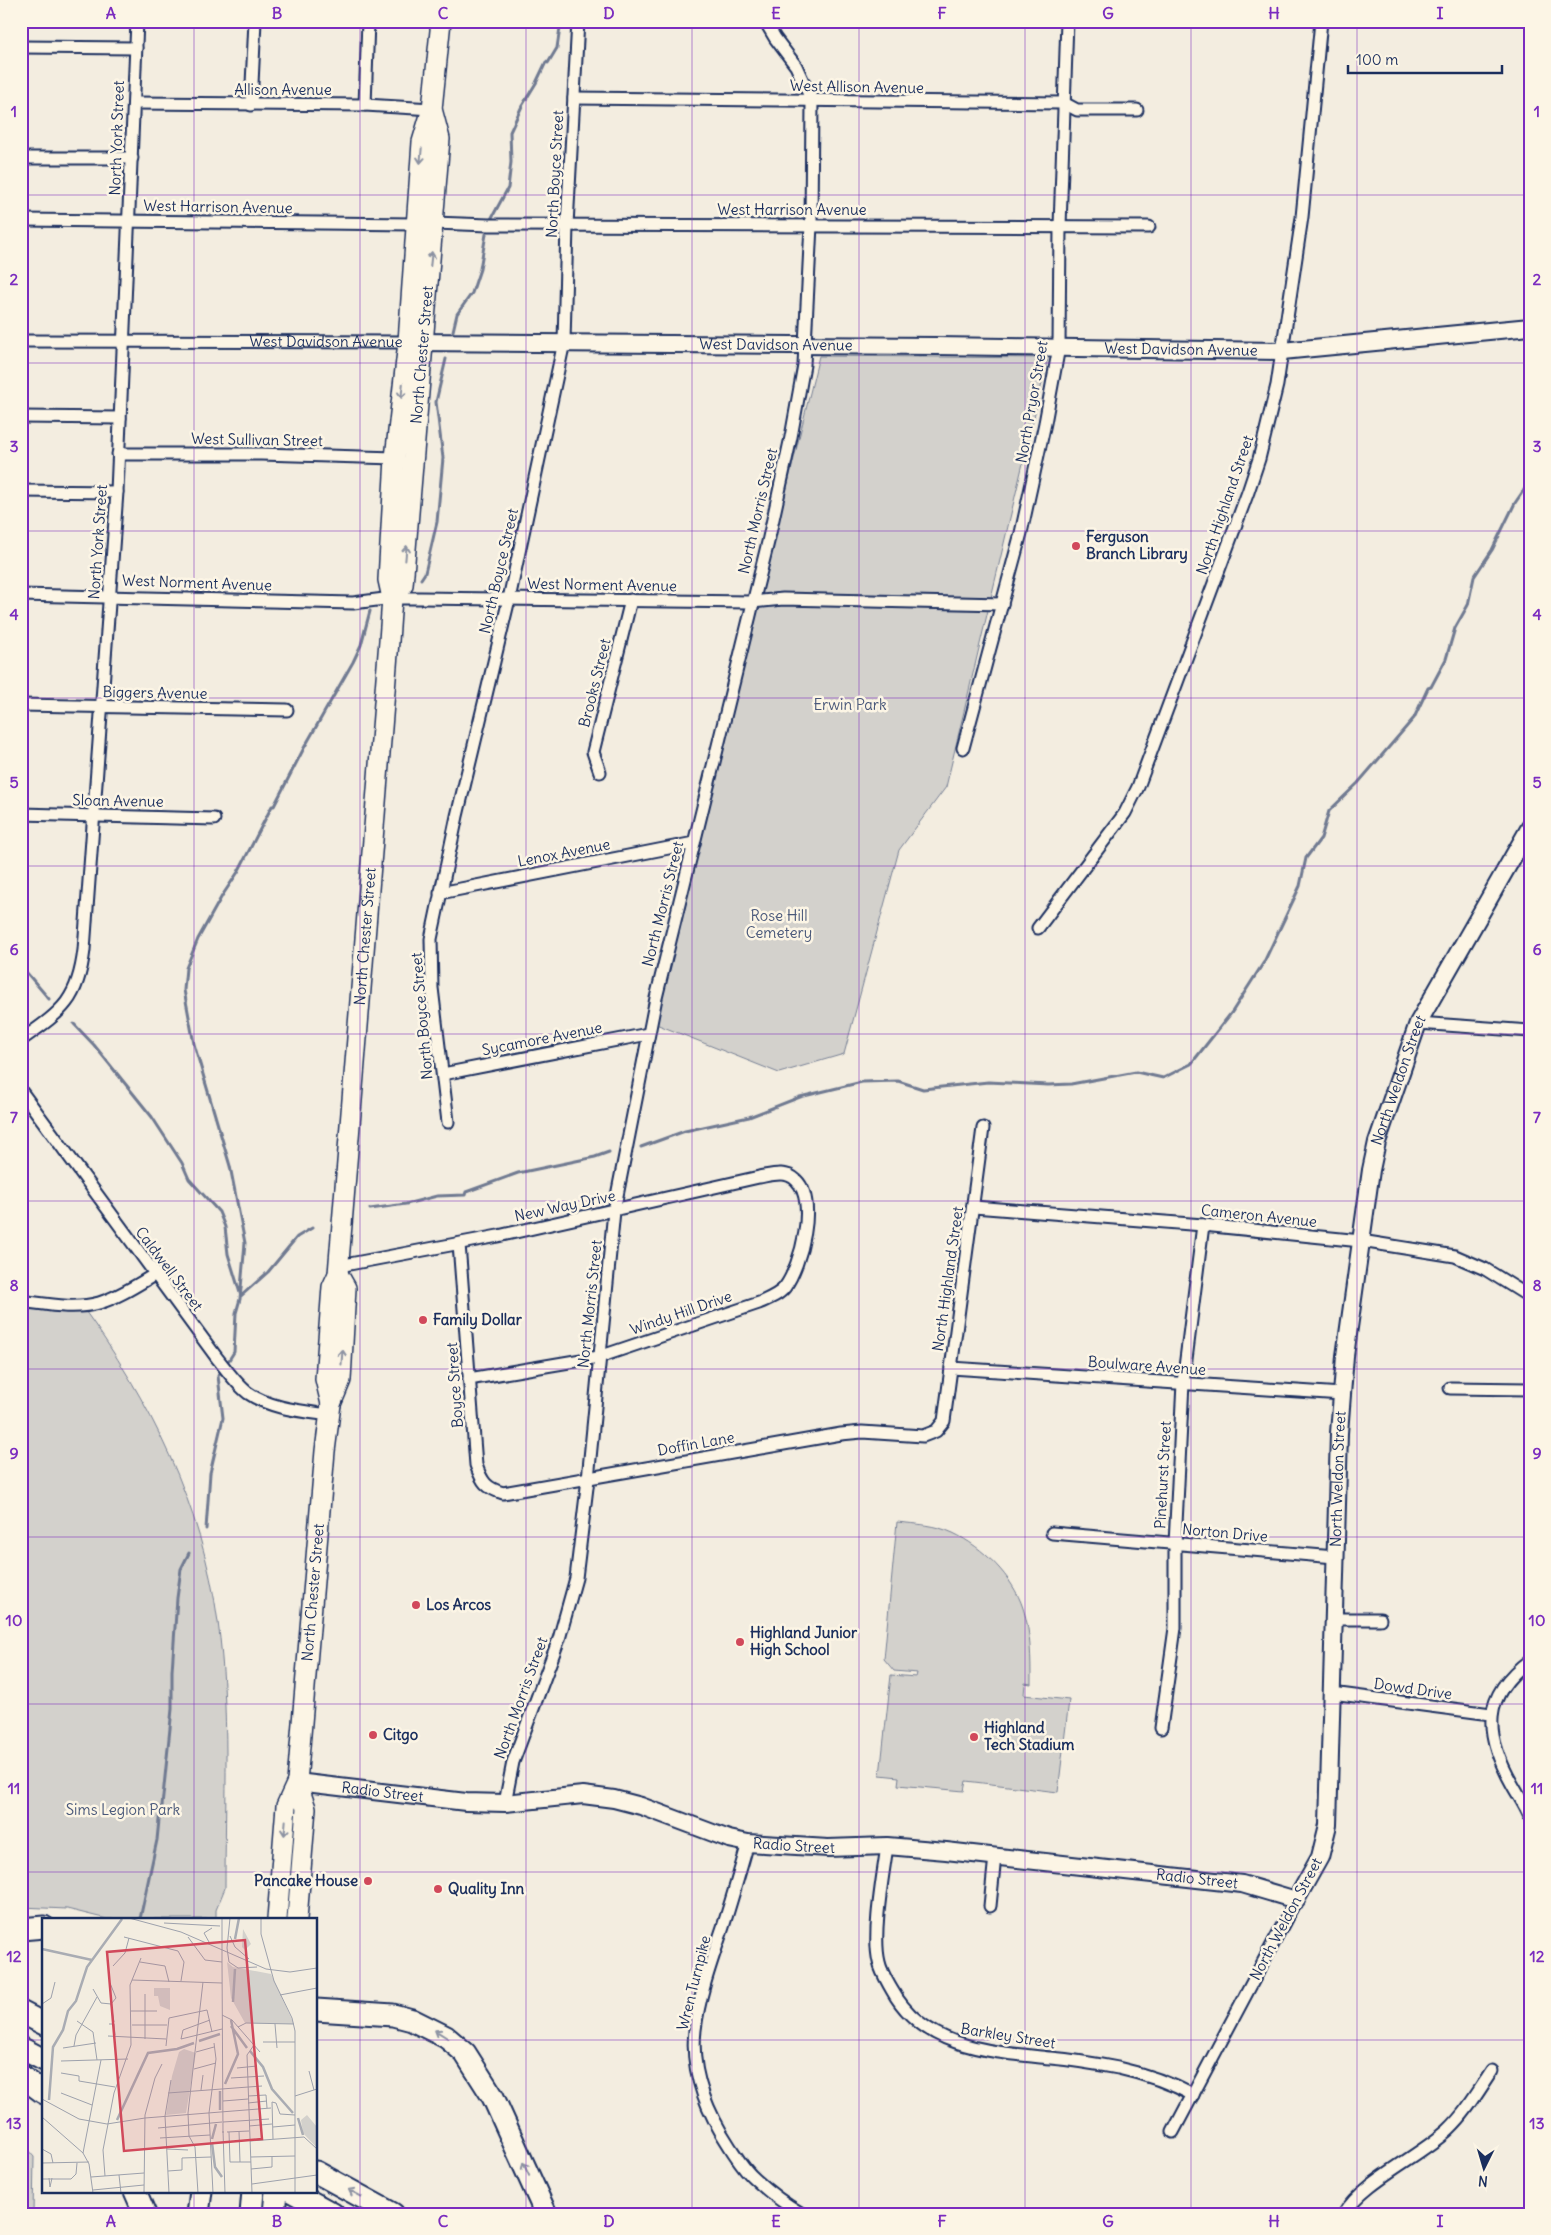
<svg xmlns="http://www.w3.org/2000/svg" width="1551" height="2235" font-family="Delius,sans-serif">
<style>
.green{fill:#d3d1cc;stroke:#778095}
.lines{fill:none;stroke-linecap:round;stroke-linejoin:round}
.stream{stroke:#707a91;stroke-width:3}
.street-casing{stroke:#1b2f5e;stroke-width:15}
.secondary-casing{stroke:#1b2f5e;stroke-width:20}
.primary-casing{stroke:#1b2f5e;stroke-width:22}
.highway-casing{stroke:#1b2f5e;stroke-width:25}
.street{stroke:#fcf5e5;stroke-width:11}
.secondary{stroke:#fcf5e5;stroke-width:16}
.primary{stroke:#fcf5e5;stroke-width:19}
.highway{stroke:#fcf5e5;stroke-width:21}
.oneway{stroke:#8c92a2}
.grid{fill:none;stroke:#7b2cbf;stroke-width:1;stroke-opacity:0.55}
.poi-dot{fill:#d1495b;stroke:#fcf5e5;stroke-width:2}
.labels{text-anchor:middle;stroke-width:5;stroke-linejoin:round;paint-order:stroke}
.street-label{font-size:15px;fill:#1b2f5e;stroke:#fcf5e5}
.poi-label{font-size:15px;font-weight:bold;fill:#1b2f5e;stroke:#fcf5e5;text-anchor:start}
.park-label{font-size:15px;fill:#49587a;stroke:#fcf5e5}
.inset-river{fill:none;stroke:#a9acb3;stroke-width:2.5}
.inset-road{fill:none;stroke:#9da1ac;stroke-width:1}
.view{fill:#d1495b;fill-opacity:0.15;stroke:#d1495b;stroke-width:2.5}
.inset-edge{fill:none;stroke:#1b2f5e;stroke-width:2.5}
.neatline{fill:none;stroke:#7b2cbf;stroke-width:2}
.grid-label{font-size:16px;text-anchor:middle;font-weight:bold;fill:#7b2cbf}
</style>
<rect width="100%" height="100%" fill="#f3ede0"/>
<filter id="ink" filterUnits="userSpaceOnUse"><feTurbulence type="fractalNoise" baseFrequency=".02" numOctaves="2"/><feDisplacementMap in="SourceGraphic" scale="10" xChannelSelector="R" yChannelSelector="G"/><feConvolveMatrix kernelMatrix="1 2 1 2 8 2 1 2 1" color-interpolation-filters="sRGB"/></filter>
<g filter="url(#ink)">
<!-- green -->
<path class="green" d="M819 356 1048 358 946 787 899 850 844 1054 779 1073 656 1024Z
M21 1301 81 1305C150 1400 202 1505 218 1622 230 1710 225 1800 225 1888L216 1910V1919H107L67 1909 21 1907Z
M897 1522C916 1524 936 1525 953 1533 983 1547 1013 1577 1023 1608 1031 1632 1031 1659 1031 1684L1025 1683 1024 1695 1069 1700 1058 1792 966 1781 964 1791 898 1785 899 1777 880 1775 891 1675 916 1677 917 1673 894 1671 884 1659Z
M21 2142 34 2157 33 2214H21Z"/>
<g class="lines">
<!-- stream -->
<path class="stream" d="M490 221 508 188 511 162 510 132 522 106 536 83 546 62 548 63 557 48 561 21
M453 331 457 314 472 293 480 269 486 234
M421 579 425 573 437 522 443 458 436 402 446 359
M21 966 49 999
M74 1024 94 1045 152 1117 182 1163 189 1179 219 1212 225 1227 228 1254 240 1293
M641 1147 685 1131 749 1117 800 1097 862 1082 898 1081 923 1089 988 1082 1048 1085 1071 1084 1136 1072 1163 1078 1191 1064 1232 1012 1264 962 1300 886 1306 858 1321 838 1329 811 1358 783 1414 718 1428 688 1431 687 1446 659 1455 628 1468 605 1474 577 1492 550 1515 503 1530 481
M370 1209 406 1204 437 1196 465 1195 466 1192 518 1173 595 1157 609 1152
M241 1296 268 1272 297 1237 312 1228
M229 1360 234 1352 236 1313 240 1299 245 1243 230 1166 194 1044 184 990 186 968 198 939 222 896 238 872 272 806H274L304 748 353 662 361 645 370 611
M206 1529 210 1473 223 1418 218 1376 219 1374
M140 1919 157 1840 160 1810 162 1806 172 1709V1671L177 1598 181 1569 189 1553"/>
<defs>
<g id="street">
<path d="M21 47 136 48"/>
<path d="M574 98 1064 103 1077 110H1137"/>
<path d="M134 103 365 105 432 109"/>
<path d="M251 105 255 21"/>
<path d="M365 105 368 21"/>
<path d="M21 158H132"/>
<path d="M21 220 415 224"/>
<path d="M434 223 489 225 1149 227"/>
<path id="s1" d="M21 341 408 342"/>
<path d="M21 417 120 418"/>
<path d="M118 454H261L395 458"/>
<path d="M21 491 117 492"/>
<path d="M21 595 353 603 392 598H421L752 602 783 599 1002 604"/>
<path d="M21 705 287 710"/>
<path d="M963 748 1021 533 1045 423 1059 347 1060 226 1067 21"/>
<path d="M600 772 593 752 631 600"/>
<path d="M21 814 214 819"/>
<path d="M440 893 694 843"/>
<path d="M1038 928 1125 813 1138 787 1248 492 1259 459 1277 385 1302 217 1321 21"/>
<path d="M1418 1023 1530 1031"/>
<path d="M21 1040C62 1011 78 1001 84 950L117 492 137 21"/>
<path d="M443 1074 648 1034"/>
<path d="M21 1091 217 1358C226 1369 236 1384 248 1393 271 1409 302 1411 329 1415"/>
<path d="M448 1122 432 988 431 939 457 816 509 599 564 342 567 225 578 21"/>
<path d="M974 1207 1203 1225 1361 1241 1455 1256 1485 1269 1530 1297"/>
<path d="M459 1244 476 1465C482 1482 486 1488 503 1493L841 1434 862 1432 923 1436 936 1431 944 1421 983 1128"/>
<path d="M339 1266 498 1236 759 1177C771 1175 786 1170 796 1180 818 1201 801 1265 785 1287 779 1295 768 1299 759 1303L599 1357 469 1379"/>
<path d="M21 1301C46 1304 74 1310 99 1303 119 1297 137 1285 154 1275"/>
<path d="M951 1368 1342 1394"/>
<path d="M1450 1388 1530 1389"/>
<path d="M1052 1533 1335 1557"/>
<path d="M1333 1619H1380"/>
<path d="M1530 1660C1481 1696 1484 1734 1512 1784 1518 1795 1525 1805 1530 1817"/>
<path d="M1332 1693 1491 1714"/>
<path d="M1161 1728 1175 1628V1544L1183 1383 1203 1225"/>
<path d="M505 1803 513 1762 559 1639 576 1578 588 1479 614 1211 656 998 768 542 791 437 804 365 811 225 812 101 796 66 775 38 765 21"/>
<path d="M748 1843C740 1871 732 1899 723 1927 712 1960 699 1995 695 2030 690 2073 707 2112 730 2147 738 2159 745 2171 756 2180 770 2193 785 2204 802 2214"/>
<path d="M887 1846C883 1876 872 1934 879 1962 881 1972 887 1981 892 1990 924 2049 992 2052 1051 2058 1073 2060 1097 2064 1118 2068 1145 2074 1169 2082 1193 2095"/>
<path d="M990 1906 995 1856"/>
<path d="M1173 2132 1296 1900"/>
<path d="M1344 2214C1361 2183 1420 2156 1448 2130 1466 2113 1478 2092 1492 2071"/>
</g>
<g id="secondary">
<path id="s2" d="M411 342 936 346 1282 351 1530 327"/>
<path id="s3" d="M297 1782 466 1802 505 1803 583 1795 614 1799 641 1806 729 1839 748 1843 828 1848 887 1846 946 1851 1242 1884 1296 1900 1320 1857 1328 1825 1339 1433 1345 1356 1371 1170 1377 1142 1418 1023 1530 827"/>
</g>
<g id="primary">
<path id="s4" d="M392 598 403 585 440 139 432 109"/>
<path id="s5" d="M331 1404 325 1379 332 1287 338 1274 389 641 392 598 388 580 395 458 408 342 422 142 432 109 441 21"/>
<path id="s6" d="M277 1919 286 1806 297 1782 325 1451 331 1404 341 1380 346 1288 338 1274"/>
<path d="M297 1919 306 1808 297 1782"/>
</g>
<path id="highway" d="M21 1929 44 1927
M316 2010 393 2015 412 2020 446 2037 465 2053 493 2097 546 2214
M21 2012 44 2024
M21 2048 44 2060
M21 2076 44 2093
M316 2172 393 2214
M135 2191 145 2214
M291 2191 333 2214
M198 2214 201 2191
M251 2214 253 2191
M274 2214 276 2191"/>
</defs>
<!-- street casing -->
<use href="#street" class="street-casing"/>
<!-- secondary casing -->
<use href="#secondary" class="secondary-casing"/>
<!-- primary casing -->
<use href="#primary" class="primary-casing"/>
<!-- highway casing -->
<use href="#highway" class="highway-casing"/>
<!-- street -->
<use href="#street" class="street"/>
<!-- secondary -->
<use href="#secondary" class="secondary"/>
<!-- primary -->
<use href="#primary" class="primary"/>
<!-- highway -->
<use href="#highway" class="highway"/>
</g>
<!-- one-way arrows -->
<defs><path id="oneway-shaft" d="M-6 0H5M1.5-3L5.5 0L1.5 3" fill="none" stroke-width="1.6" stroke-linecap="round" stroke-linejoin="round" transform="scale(1.25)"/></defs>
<g class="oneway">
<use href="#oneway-shaft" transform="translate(421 156) rotate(95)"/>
<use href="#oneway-shaft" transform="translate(431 259) rotate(-84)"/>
<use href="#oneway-shaft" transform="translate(402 391) rotate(96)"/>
<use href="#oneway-shaft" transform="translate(406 553) rotate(-85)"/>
<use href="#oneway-shaft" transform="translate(342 1357) rotate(-86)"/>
<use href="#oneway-shaft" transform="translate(285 1828) rotate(95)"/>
<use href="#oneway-shaft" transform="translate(441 2034) rotate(-148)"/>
<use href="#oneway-shaft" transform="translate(526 2169) rotate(-115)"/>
<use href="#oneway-shaft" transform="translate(355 2193) rotate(-152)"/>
</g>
</g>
<!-- grid -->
<path class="grid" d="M194 21V1919M360 21V2214M526 21V2214M692 21V2214M859 21V2214M1025 21V2214M1191 21V2214M1357 21V2214M21 195H1530M21 363H1530M21 531H1530M21 698H1530M21 866H1530M21 1034H1530M21 1201H1530M21 1369H1530M21 1537H1530M21 1704H1530M21 1872H1530M21 2040H44M316 2040H1530M194 2191V2214"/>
<!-- markers -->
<g class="poi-dot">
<circle cx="1076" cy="546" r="5"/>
<circle cx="423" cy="1320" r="5"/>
<circle cx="416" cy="1605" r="5"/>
<circle cx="740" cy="1642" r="5"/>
<circle cx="373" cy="1735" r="5"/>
<circle cx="974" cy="1737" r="5"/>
<circle cx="368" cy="1881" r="5"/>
<circle cx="438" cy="1889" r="5"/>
</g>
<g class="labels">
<!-- street labels -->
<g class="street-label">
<text transform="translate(857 87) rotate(1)" y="5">West Allison Avenue</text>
<text x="283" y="95">Allison Avenue</text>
<text transform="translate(117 138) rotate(-88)" y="5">North York Street</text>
<text transform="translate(555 174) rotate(-87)" y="5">North Boyce Street</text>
<text transform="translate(218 207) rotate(1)" y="5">West Harrison Avenue</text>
<text x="792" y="215">West Harrison Avenue</text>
<text dy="5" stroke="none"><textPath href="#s1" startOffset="305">West Davidson Avenue</textPath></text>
<text dy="5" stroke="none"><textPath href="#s2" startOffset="365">West Davidson Avenue</textPath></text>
<text dy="5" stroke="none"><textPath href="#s2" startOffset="770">West Davidson Avenue</textPath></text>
<text dy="5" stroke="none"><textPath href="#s4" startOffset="248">North Chester Street</textPath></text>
<text transform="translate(1032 402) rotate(-80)" y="5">North Pryor Street</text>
<text transform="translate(257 440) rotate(1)" y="5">West Sullivan Street</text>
<text transform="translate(1225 505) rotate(-71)" y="5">North Highland Street</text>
<text transform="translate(758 511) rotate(-77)" y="5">North Morris Street</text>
<text transform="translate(98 542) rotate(-86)" y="5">North York Street</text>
<text transform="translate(499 571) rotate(-77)" y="5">North Boyce Street</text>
<text transform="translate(197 583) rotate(2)" y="5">West Norment Avenue</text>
<text transform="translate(602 585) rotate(1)" y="5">West Norment Avenue</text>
<text transform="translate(595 683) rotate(-76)" y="5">Brooks Street</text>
<text transform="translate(155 693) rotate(1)" y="5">Biggers Avenue</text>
<text transform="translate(118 801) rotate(1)" y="5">Sloan Avenue</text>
<text transform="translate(564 853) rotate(-11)" y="5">Lenox Avenue</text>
<text transform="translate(663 904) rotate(-76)" y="5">North Morris Street</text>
<text dy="5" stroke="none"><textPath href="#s5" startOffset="471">North Chester Street</textPath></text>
<text transform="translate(422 1016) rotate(-95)" y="5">North Boyce Street</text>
<text transform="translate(542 1039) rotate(-11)" y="5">Sycamore Avenue</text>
<text dy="5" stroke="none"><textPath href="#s3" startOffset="1846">North Weldon Street</textPath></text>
<text transform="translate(565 1206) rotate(-12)" y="5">New Way Drive</text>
<text transform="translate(1259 1216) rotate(6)" y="5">Cameron Avenue</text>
<text transform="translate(169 1269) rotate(53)" y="5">Caldwell Street</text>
<text transform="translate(948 1279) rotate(-82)" y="5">North Highland Street</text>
<text transform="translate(590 1304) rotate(-84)" y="5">North Morris Street</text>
<text transform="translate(681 1313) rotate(-19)" y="5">Windy Hill Drive</text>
<text transform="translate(1147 1366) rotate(4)" y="5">Boulware Avenue</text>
<text transform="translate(455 1385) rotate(-94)" y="5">Boyce Street</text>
<text transform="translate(696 1444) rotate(-10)" y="5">Doffin Lane</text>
<text transform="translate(1163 1475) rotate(-87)" y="5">Pinehurst Street</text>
<text dy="5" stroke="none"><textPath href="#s3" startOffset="1441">North Weldon Street</textPath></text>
<text transform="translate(1225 1533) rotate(5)" y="5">Norton Drive</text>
<text dy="5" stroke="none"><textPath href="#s6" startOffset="330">North Chester Street</textPath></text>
<text transform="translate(1413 1689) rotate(8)" y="5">Dowd Drive</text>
<text transform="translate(521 1698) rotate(-70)" y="5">North Morris Street</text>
<text dy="5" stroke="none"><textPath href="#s3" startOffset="86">Radio Street</textPath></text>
<text dy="5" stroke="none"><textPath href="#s3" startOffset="506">Radio Street</textPath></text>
<text dy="5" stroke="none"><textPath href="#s3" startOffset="911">Radio Street</textPath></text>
<text transform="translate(1286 1919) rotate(-62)" y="5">North Weldon Street</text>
<text transform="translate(694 1983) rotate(-76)" y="5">Wren Turnpike</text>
<text transform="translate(1008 2036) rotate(9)" y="5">Barkley Street</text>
</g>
<!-- poi labels -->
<g class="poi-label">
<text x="1086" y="542">Ferguson<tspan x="1086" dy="17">Branch Library</tspan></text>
<text x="433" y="1325">Family Dollar</text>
<text x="426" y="1610">Los Arcos</text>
<text x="750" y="1638">Highland Junior<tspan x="750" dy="17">High School</tspan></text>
<text x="984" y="1733">Highland<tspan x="984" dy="17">Tech Stadium</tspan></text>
<text x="383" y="1740">Citgo</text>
<text x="358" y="1886" text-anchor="end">Pancake House</text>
<text x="448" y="1894">Quality Inn</text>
</g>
<!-- park labels -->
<g class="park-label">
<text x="850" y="710">Erwin Park</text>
<text x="779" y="921">Rose Hill<tspan x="779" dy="17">Cemetery</tspan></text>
<text x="123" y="1815">Sims Legion Park</text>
</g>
</g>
<!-- overview -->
<g transform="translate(42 1918)">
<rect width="275" height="275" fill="#f3ede0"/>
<path d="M201 11 209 26 203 32 200 29ZM185 44 191 49 229 56 252 106 203 105 189 80ZM112 70H128V92L118 88 116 78H112ZM142 131 154 135 144 195 124 197 130 158 137 134ZM265 197 275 209V230L261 215 259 202Z" fill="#d3d1cc"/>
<path class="inset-river" d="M193 21 197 0M0 31 50 42M191 84 193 51M189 108 205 130M157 123 178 116M208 133 221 149 230 171 251 195M183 166 196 136 189 102M7 182 11 129 21 112 26 93 34 83 45 49 80 1M178 192V173M256 200 261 217M75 202 106 135 135 131 152 125M170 221 174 206M170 225 173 249 180 259"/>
<path class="inset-road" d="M87 0 139 14 224 51 248 54 275 50M188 0 185 30 187 44 196 50 215 49M219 0V16L232 63 250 100 253 113V275M122 5 178 8M188 18 193 29 207 41M82 19 136 33 142 44 139 63M146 19 163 42 180 44V0M167 24 162 15 170 10M98 44 123 48 127 64M180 44 181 215M71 48 83 35 87 20M90 62 180 65M51 71 59 85 69 86 74 80 68 65M103 76V121M238 77 275 70M0 86 9 80 13 64M69 86 72 104M89 93H115M180 97 190 102 218 134M168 102 141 112 139 121 180 111M35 103 51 114 55 142M67 106H72L73 117M233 106 235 130M90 107H125M196 109 204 105 252 106M66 118 124 121M221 124H253M32 128 34 117 55 79M124 128 127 100 165 92 170 114M21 130 54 125M154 134 172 129M19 143 86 141M195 150 215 148M152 151 174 145M267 153 272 172M19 155 37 158M37 158V163L73 169M189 160 222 158M159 172 161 157M19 175 50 187M126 175 220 168M206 178 224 177 225 190M253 178 275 171M0 181 37 201 65 206 103 200 229 190M181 183 206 181M206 185 225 183M0 199 41 235M181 204 227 201M207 208 230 206M231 209 253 207M116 210 180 204M181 213 183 275M197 213 198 244M185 214 207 213M187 214 188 244H209M118 220 168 217M231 221 230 184 234 185 238 196 253 197M208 223 262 219 275 231M0 231 9 236 11 245M125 231 146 232M209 239 253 238M0 245 47 244M209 251 230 249V239M126 253 140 252V240L169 239M77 257 79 275M63 258 61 232 72 175 89 127 88 67 99 40M49 259 102 255M7 260 8 269 10 260M0 261H29L34 256 35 245M210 266 275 257M51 272 102 267M51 275 47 246 41 235 59 142M102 275 103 197 113 160 120 146M127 275 123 198 129 162M156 275 153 229 147 218 146 195 161 64M171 275 167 195 174 141 172 125M210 275 205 137 212 127"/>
<path class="view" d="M203 22 220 221 82 233 65 34Z"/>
<rect width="275" height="275" class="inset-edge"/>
</g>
<!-- margin -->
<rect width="1551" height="2235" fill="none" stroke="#fcf5e5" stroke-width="55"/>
<!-- north arrow -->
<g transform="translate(1484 2168) rotate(185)" stroke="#fcf5e5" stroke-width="4" paint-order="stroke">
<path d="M0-4L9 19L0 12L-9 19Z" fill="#1b2f5e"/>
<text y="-8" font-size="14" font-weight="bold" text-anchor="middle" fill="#1b2f5e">N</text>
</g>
<!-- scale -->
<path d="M1348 65v8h154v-8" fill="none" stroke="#1b2f5e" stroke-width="2.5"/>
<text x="1356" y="65" font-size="15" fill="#1b2f5e" stroke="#fcf5e5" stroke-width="4" paint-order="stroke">100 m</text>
<rect x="28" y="28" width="1496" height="2180" class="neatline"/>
<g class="grid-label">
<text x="111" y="19">A</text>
<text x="277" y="19">B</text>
<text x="443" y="19">C</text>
<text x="609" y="19">D</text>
<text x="776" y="19">E</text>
<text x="942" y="19">F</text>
<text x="1108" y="19">G</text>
<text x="1274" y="19">H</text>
<text x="1440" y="19">I</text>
<text x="14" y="117">1</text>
<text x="1537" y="117">1</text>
<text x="14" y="285">2</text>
<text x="1537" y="285">2</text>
<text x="14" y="452">3</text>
<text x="1537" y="452">3</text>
<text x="14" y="620">4</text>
<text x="1537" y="620">4</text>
<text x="14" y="788">5</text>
<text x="1537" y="788">5</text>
<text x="14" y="955">6</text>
<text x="1537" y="955">6</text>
<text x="14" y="1123">7</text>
<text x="1537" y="1123">7</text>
<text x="14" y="1291">8</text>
<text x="1537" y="1291">8</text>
<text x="14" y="1459">9</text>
<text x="1537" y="1459">9</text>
<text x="14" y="1626">10</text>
<text x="1537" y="1626">10</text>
<text x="14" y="1794">11</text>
<text x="1537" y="1794">11</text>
<text x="14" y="1962">12</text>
<text x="1537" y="1962">12</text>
<text x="14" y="2129">13</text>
<text x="1537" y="2129">13</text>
<text x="111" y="2227">A</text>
<text x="277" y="2227">B</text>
<text x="443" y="2227">C</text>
<text x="609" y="2227">D</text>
<text x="776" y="2227">E</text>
<text x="942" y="2227">F</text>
<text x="1108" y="2227">G</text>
<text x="1274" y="2227">H</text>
<text x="1440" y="2227">I</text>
</g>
</svg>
